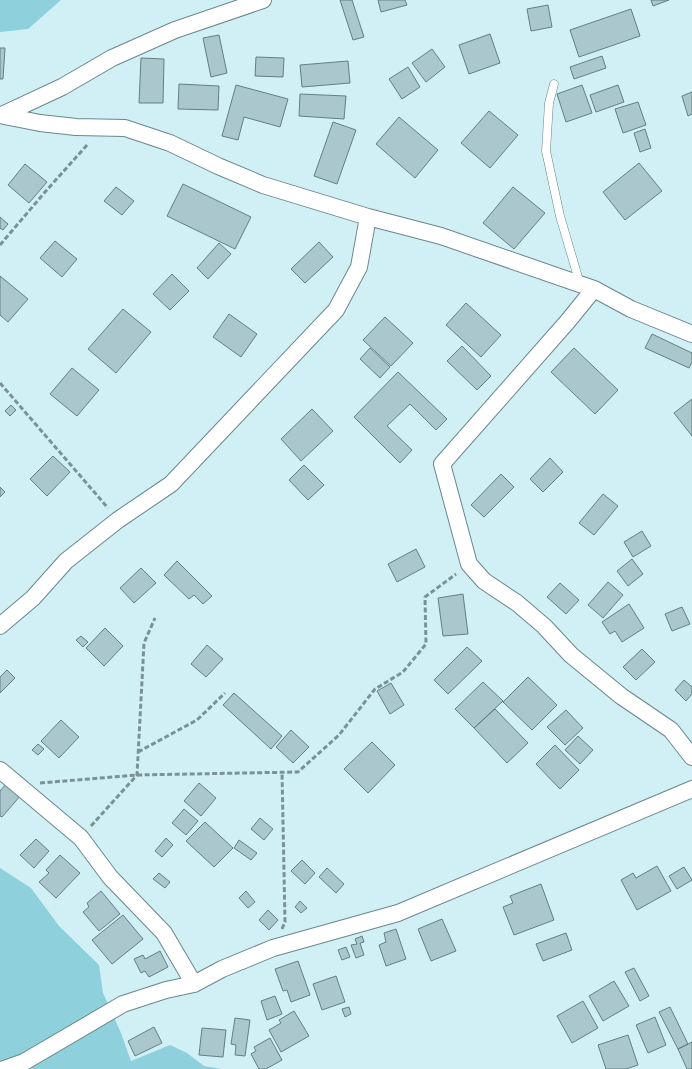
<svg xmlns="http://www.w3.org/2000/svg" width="692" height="1069" font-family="Helvetica,sans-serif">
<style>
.green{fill:#8ed1dc}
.building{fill:#a9c7cc;stroke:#637f84}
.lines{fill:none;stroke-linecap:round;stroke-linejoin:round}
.service-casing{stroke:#6b878c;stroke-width:9}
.minor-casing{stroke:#6b878c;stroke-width:18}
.path{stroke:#7b9295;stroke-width:3;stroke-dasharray:5 2.5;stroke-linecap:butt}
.service{stroke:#fff;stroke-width:8}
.minor{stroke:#fff;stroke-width:16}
</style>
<rect width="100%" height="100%" fill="#d0f0f5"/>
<!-- green -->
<path class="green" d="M0 0H61L28 29 0 32Z
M0 868 31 888 59 926 99 965 103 993 121 1033 131 1061 170 1045 187 1053 204 1066 222 1069H0Z"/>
<!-- building -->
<path class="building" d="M340 0H352L364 37 353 40Z
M378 0H405L407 5 381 12Z
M651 0H669L653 6Z
M548 5 552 27 531 31 527 9Z
M631 9 640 36 579 57 570 30Z
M490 34 500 63 469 74 459 45Z
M219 35 227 73 211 77 203 38Z
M0 48H5L3 79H0Z
M432 49 445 67 426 82 412 63Z
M602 56 606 68 574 79 570 67Z
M256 57 284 58 283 77 255 76Z
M141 58 164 59 163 103H139Z
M348 61 350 83 302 87 300 65Z
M408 67 420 87 402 99 389 79Z
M179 84 219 86 218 110 178 109Z
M236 85 288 99 280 127 244 117 238 140 222 136Z
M582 85 592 113 566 122 557 94Z
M618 85 624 102 596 112 590 95Z
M692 92V114L688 116 682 96Z
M300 94 346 96 344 119 299 116Z
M638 102 646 125 623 133 615 109Z
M489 111 518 135 490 168 461 143Z
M399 117 438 150 415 178 376 144Z
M333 122 356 130 337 184 314 176Z
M645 129 651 148 640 152 634 133Z
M639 163 662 191 625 220 603 192Z
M25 164 47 182 29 203 8 185Z
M183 184 251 217 235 249 167 216Z
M116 187 134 201 122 215 104 201Z
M513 187 545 213 514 249 483 223Z
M0 217 8 224 3 230 0 228Z
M55 241 77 259 62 277 40 258Z
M319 242 333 257 305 283 291 269Z
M219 243 231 254 208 279 197 268Z
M172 274 189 291 170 310 153 294Z
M0 276 28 299 8 322 0 315Z
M466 303 501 335 481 357 446 325Z
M123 309 151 332 116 373 88 349Z
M229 314 257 334 241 357 213 337Z
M385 317 413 343 391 366 363 340Z
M652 334 692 353V362L689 368 645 348Z
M462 346 491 376 477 390 447 361Z
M370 348 390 367 380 378 360 359Z
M574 348 618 390 595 414 551 372Z
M72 368 99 390 77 416 50 394Z
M398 372 447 419 436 430 410 404 387 426 412 450 400 463 354 417Z
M692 399V436L674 413Z
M11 405 16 410 10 416 5 411Z
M312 409 333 431 301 461 281 439Z
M53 456 70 472 47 496 30 479Z
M550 458 563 472 543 492 530 479Z
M304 465 324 485 308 500 289 480Z
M501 474 514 487 484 517 471 505Z
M0 487 5 492 0 497Z
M603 494 618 506 594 535 579 523Z
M642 531 651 546 633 557 624 542Z
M416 549 425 567 397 582 388 564Z
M632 559 643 574 628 586 617 571Z
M177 561 212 596 203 604 194 595 189 599 164 575Z
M141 568 156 583 134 603 120 588Z
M608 582 623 595 603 618 588 605Z
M560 583 579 600 566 614 547 597Z
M463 594 468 634 443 636 438 598Z
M629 604 644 628 622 642 615 631 610 634 602 622Z
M682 607 690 624 672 631 665 614Z
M105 628 123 646 104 666 86 648Z
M81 636 88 642 83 647 76 640Z
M207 645 223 659 206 677 191 664Z
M467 647 482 661 448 694 434 680Z
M642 649 655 662 636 680 623 667Z
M7 670 15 678 0 693V677Z
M528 677 557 705 532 730 503 702Z
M684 680 692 687V694L686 701 675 690Z
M483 682 503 701 474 728 455 709Z
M391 683 404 705 390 714 377 691Z
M234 693 282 736 271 749 223 705Z
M495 709 528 743 507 763 474 728Z
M566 710 583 728 565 745 547 727Z
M61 720 79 737 59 758 41 741Z
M291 730 309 747 293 763 276 747Z
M578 736 593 750 580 764 565 750Z
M372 742 395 765 368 793 344 769Z
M38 744 44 749 38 755 32 750Z
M555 745 579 770 560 789 536 764Z
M7 783 21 795 2 817 0 816V791Z
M199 783 216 798 201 816 184 801Z
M184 809 198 821 186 835 172 823Z
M260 818 273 829 264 840 251 829Z
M205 822 233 848 214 867 186 841Z
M166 838 173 845 162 857 155 851Z
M36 839 49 851 34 868 20 855Z
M239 840 257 853 251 860 234 848Z
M60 855 80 873 56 898 39 882 49 873 46 870Z
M302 860 315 873 305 884 291 871Z
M657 866 671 891 637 910 621 880 633 873 636 878Z
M684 867 692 880 677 889 669 876Z
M327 868 344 884 336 893 319 877Z
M159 873 170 882 165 888 153 879Z
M541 884 554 920 514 935 503 907 513 903 510 896Z
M101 891 120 914 99 931 83 912 89 907 87 903Z
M246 891 255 902 248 908 239 898Z
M300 901 307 908 301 913 295 907Z
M268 910 278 920 269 930 259 920Z
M123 915 143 939 112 964 92 940Z
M442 919 456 951 431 961 418 929Z
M396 929 406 959 386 966 379 945 386 942 384 933Z
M566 933 572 950 543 961 536 944Z
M362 936 364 942 360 943 364 955 356 958 351 945 357 944 355 939Z
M346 947 350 957 342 960 338 950Z
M160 951 168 967 149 977 145 971 141 973 134 959 143 955 145 959Z
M298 961 310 995 291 1002 287 990 283 991 275 969Z
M634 968 649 996 640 1001 625 972Z
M336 976 345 1002 322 1010 313 984Z
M614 981 629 1006 603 1021 589 996Z
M275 996 282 1014 267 1020 261 1001Z
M583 1001 598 1028 572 1043 557 1016Z
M349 1007 351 1014 345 1017 342 1009Z
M670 1007 688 1044 678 1049 659 1012Z
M294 1011 309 1036 281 1052 269 1030 281 1023 279 1020Z
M655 1017 666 1045 648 1053 636 1025Z
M235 1018 250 1020 245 1056 235 1055 236 1045 231 1044Z
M154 1027 162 1043 135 1056 128 1041Z
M202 1028 226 1030 223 1057 199 1055Z
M628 1035 638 1065 626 1069H606L598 1045Z
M270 1038 282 1060 266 1069H259L251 1054 256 1051 254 1047Z
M692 1042V1069H687L678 1049Z"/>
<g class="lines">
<defs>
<path id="service" d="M554 84 549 103 546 151 560 216 580 284"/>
<path id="minor" d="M0 115 40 123 76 127 125 128 170 143 218 166 263 185 368 217 441 236 594 289 631 309 692 334
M2 115 62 87 112 58 175 30 263 0
M594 289 568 321 442 464 469 564 484 581 517 603 544 626 571 655 621 696 671 730 692 757
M0 626 33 598 66 561 118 520 171 484 336 310 359 267 368 217
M0 770 81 838 110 877 164 933 194 984
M4 1069 24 1062 123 1004 166 990 194 984 222 969 273 948 398 913 692 789"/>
</defs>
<!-- service casing -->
<use href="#service" class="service-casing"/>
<!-- minor casing -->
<use href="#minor" class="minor-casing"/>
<!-- path -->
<path class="path" d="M0 245 45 192 88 144
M0 383 108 508
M138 752 197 720 225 693
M40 783 137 775 298 772 339 735 375 689 403 672 426 644 425 597 456 574
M91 826 137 775 144 643 155 618
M282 929 285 922 282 772"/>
<!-- service -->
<use href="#service" class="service"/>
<!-- minor -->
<use href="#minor" class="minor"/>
</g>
</svg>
